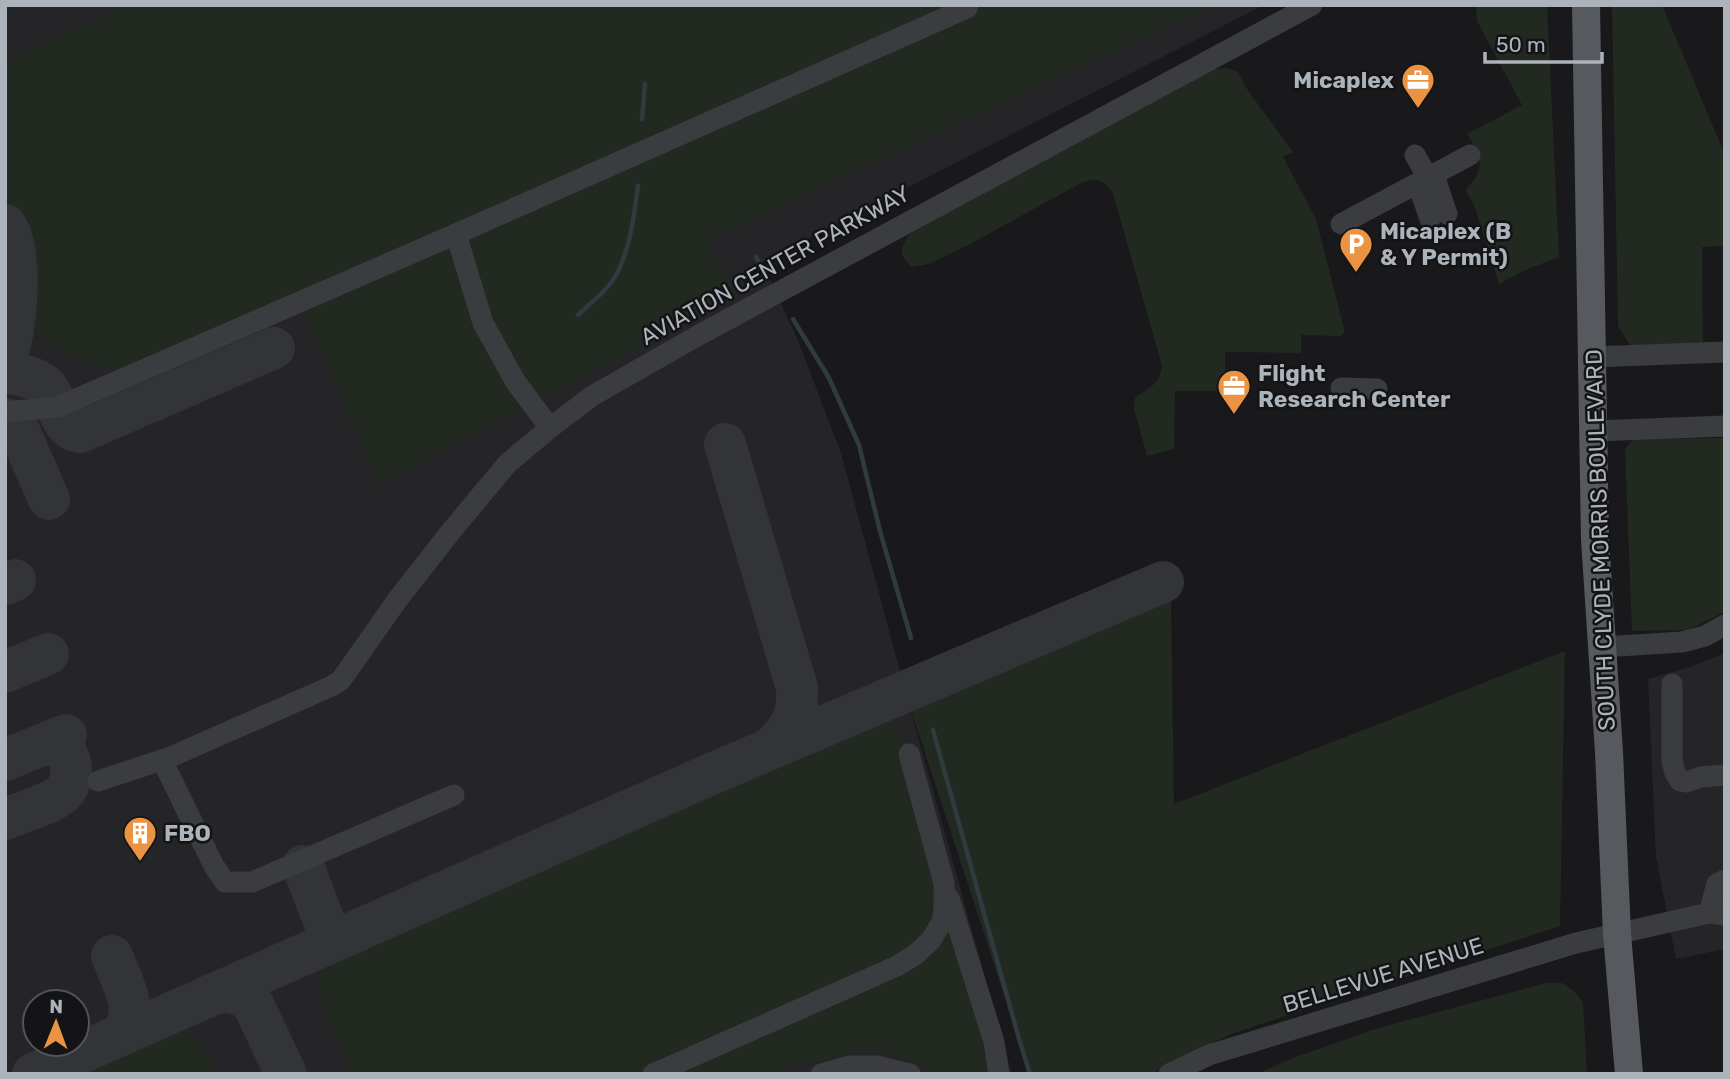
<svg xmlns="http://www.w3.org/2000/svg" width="1730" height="1079" font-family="Rubik,sans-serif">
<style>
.built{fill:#252528;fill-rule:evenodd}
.green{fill:#212921}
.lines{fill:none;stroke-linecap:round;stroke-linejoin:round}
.stream{stroke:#2f3b3f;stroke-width:4.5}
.taxiway{stroke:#333438;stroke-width:42}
.minor{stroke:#3a3c40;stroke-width:21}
.major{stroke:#565a5f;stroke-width:28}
.labels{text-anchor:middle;stroke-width:5;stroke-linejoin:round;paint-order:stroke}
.poi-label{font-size:23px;font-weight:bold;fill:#acb3ba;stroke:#141416;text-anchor:start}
.street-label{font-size:23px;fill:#acb3ba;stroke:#141416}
</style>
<rect width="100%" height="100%" fill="#19191b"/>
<!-- built -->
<path class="built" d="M5 5H1264L762 262 799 343 841 453 909 704 1012 1074H5ZM35 1002H77V1044H35Z
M1725 653V949L1676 959 1656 857 1648 679 1690 667Z"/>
<!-- green -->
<path class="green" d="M131 5H1214L705 241 739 295 379 484 297 295 119 369 88 364 28 333C30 296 40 230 5 206V60Z
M1476 5H1547L1559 257 1523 271 1499 284 1474 205 1465 190C1486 170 1482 157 1467 134L1522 105 1477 21Z
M1612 5H1662L1725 155V246L1702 247 1703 345H1630L1618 326Z
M1227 68 1238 72 1247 89 1293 152 1283 157 1316 219 1345 332 1340 336 1301 335V353L1225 352V391H1175L1174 449 1147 456 1134 409 1135 398C1149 386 1159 387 1162 366L1113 193C1103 179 1099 178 1083 182L970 244 929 264 912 267C898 255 900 249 909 234L1212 69Z
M1725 438V612L1688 630 1632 631 1625 449 1633 439Z
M1171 601 1174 804 1565 651 1560 926 1231 1034 1151 1074H1030L909 704Z
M893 713 991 1074H937L927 1068 896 1055 862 1050 788 1067 773 1074H352C347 1060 341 1046 335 1032 326 1012 307 978 331 960 338 955 349 953 358 951Z
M1546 983H1562L1575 992 1583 1002 1587 1074H1257L1293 1058 1375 1029Z
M170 1030C202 1034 204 1048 216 1074H66L159 1033Z"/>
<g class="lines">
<!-- stream -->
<path class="stream" d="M642 119 645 84
M756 257 764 270
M578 315C588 305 601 296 610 284 629 260 634 216 638 186
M793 319 829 378 859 445 880 531 911 638
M933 730 1019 1039 1030 1074"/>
<!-- taxiway -->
<path class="taxiway" d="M5 225C24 248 17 333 5 360
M5 372C18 375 33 376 43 384 59 397 57 429 80 432L274 348
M5 419 12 421 16 424 49 499
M725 444 797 688C798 718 792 727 771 748
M5 584 15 580
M5 672 48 654
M5 760 66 735
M5 819C22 812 48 805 62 794 75 783 75 753 57 746 52 744 46 745 40 746
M303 866 332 942
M112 956C121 980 142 1013 120 1035
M213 994C228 990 242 993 253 1004L286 1074
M33 1074 709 775 1163 582"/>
<!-- minor -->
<path class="minor" d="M1415 155 1428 178
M1434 175 1447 214
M1418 184 1430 219
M1341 224 1470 155
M456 234 483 323 515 381 550 428
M1592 357 1725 352
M1341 388 1377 389
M5 412 58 407 456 234 967 8 968 5
M1594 431 1725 426
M1602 647 1682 642 1705 636 1725 625
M1672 684V761L1675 773 1680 781 1686 782 1701 777 1725 775
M162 760 214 866 225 882H252L454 795
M98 781 168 758 332 686 341 680 398 599 452 530 508 463 550 428 592 396 699 335 1312 5
M949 898 994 1042 999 1074
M1709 913 1717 884 1725 880
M653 1074 897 966 915 955 931 940 942 922 944 910V883L909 754
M821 1074 849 1066H877L910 1074
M1169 1074 1209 1055 1576 943 1709 913 1725 915"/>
<!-- major -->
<path class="major" d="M1586 5 1595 539 1609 752 1617 934 1629 1074"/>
</g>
<!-- icons -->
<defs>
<symbol id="office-pin" viewBox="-11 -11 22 30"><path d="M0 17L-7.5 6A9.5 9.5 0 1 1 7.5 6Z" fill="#e99343" stroke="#141416"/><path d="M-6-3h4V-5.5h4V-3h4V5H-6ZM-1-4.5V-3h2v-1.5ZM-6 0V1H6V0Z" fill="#fff"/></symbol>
<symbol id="parking-pin" viewBox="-11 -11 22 30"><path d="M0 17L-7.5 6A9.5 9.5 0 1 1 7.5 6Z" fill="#e99343" stroke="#141416"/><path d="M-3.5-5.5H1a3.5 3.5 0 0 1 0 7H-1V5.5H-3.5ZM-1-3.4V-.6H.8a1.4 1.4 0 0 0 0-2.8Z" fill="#fff"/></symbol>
<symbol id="building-pin" viewBox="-11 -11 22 30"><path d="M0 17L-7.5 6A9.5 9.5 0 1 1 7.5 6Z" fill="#e99343" stroke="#141416"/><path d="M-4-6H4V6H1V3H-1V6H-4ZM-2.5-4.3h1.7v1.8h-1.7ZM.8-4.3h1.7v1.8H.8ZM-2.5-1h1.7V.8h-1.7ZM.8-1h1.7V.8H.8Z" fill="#fff"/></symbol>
</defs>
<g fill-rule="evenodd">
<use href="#office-pin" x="1399" y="61" width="38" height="52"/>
<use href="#parking-pin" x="1337" y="225" width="38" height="52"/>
<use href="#office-pin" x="1215" y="367" width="38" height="52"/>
<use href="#building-pin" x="121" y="814" width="38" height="52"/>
</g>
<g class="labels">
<!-- poi labels -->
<g class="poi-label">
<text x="1394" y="88" text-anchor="end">Micaplex</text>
<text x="1380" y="239">Micaplex (B<tspan x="1380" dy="26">&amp; Y Permit)</tspan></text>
<text x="1258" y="381">Flight<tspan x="1258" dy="26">Research Center</tspan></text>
<text x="164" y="841">FBO</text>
</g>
<!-- street labels -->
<g class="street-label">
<text transform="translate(775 265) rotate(-29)" y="8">AVIATION CENTER PARKWAY</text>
<text transform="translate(1600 540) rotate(-92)" y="8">SOUTH CLYDE MORRIS BOULEVARD</text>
<text transform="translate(1383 975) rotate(-17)" y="8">BELLEVUE AVENUE</text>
</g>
</g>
<!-- border -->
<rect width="1730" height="1079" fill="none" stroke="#acb3ba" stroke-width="14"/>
<!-- north arrow -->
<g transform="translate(56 1023) rotate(1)"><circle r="33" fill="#141416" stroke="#515458" stroke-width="2"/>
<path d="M0-5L12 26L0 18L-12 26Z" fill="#e99343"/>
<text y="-10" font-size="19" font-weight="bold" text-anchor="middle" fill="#acb3ba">N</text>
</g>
<!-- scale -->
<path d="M1485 52v10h117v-10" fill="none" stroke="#acb3ba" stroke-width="3.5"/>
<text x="1496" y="52" font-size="21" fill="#acb3ba" stroke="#141416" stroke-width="5" paint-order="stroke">50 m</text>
</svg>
